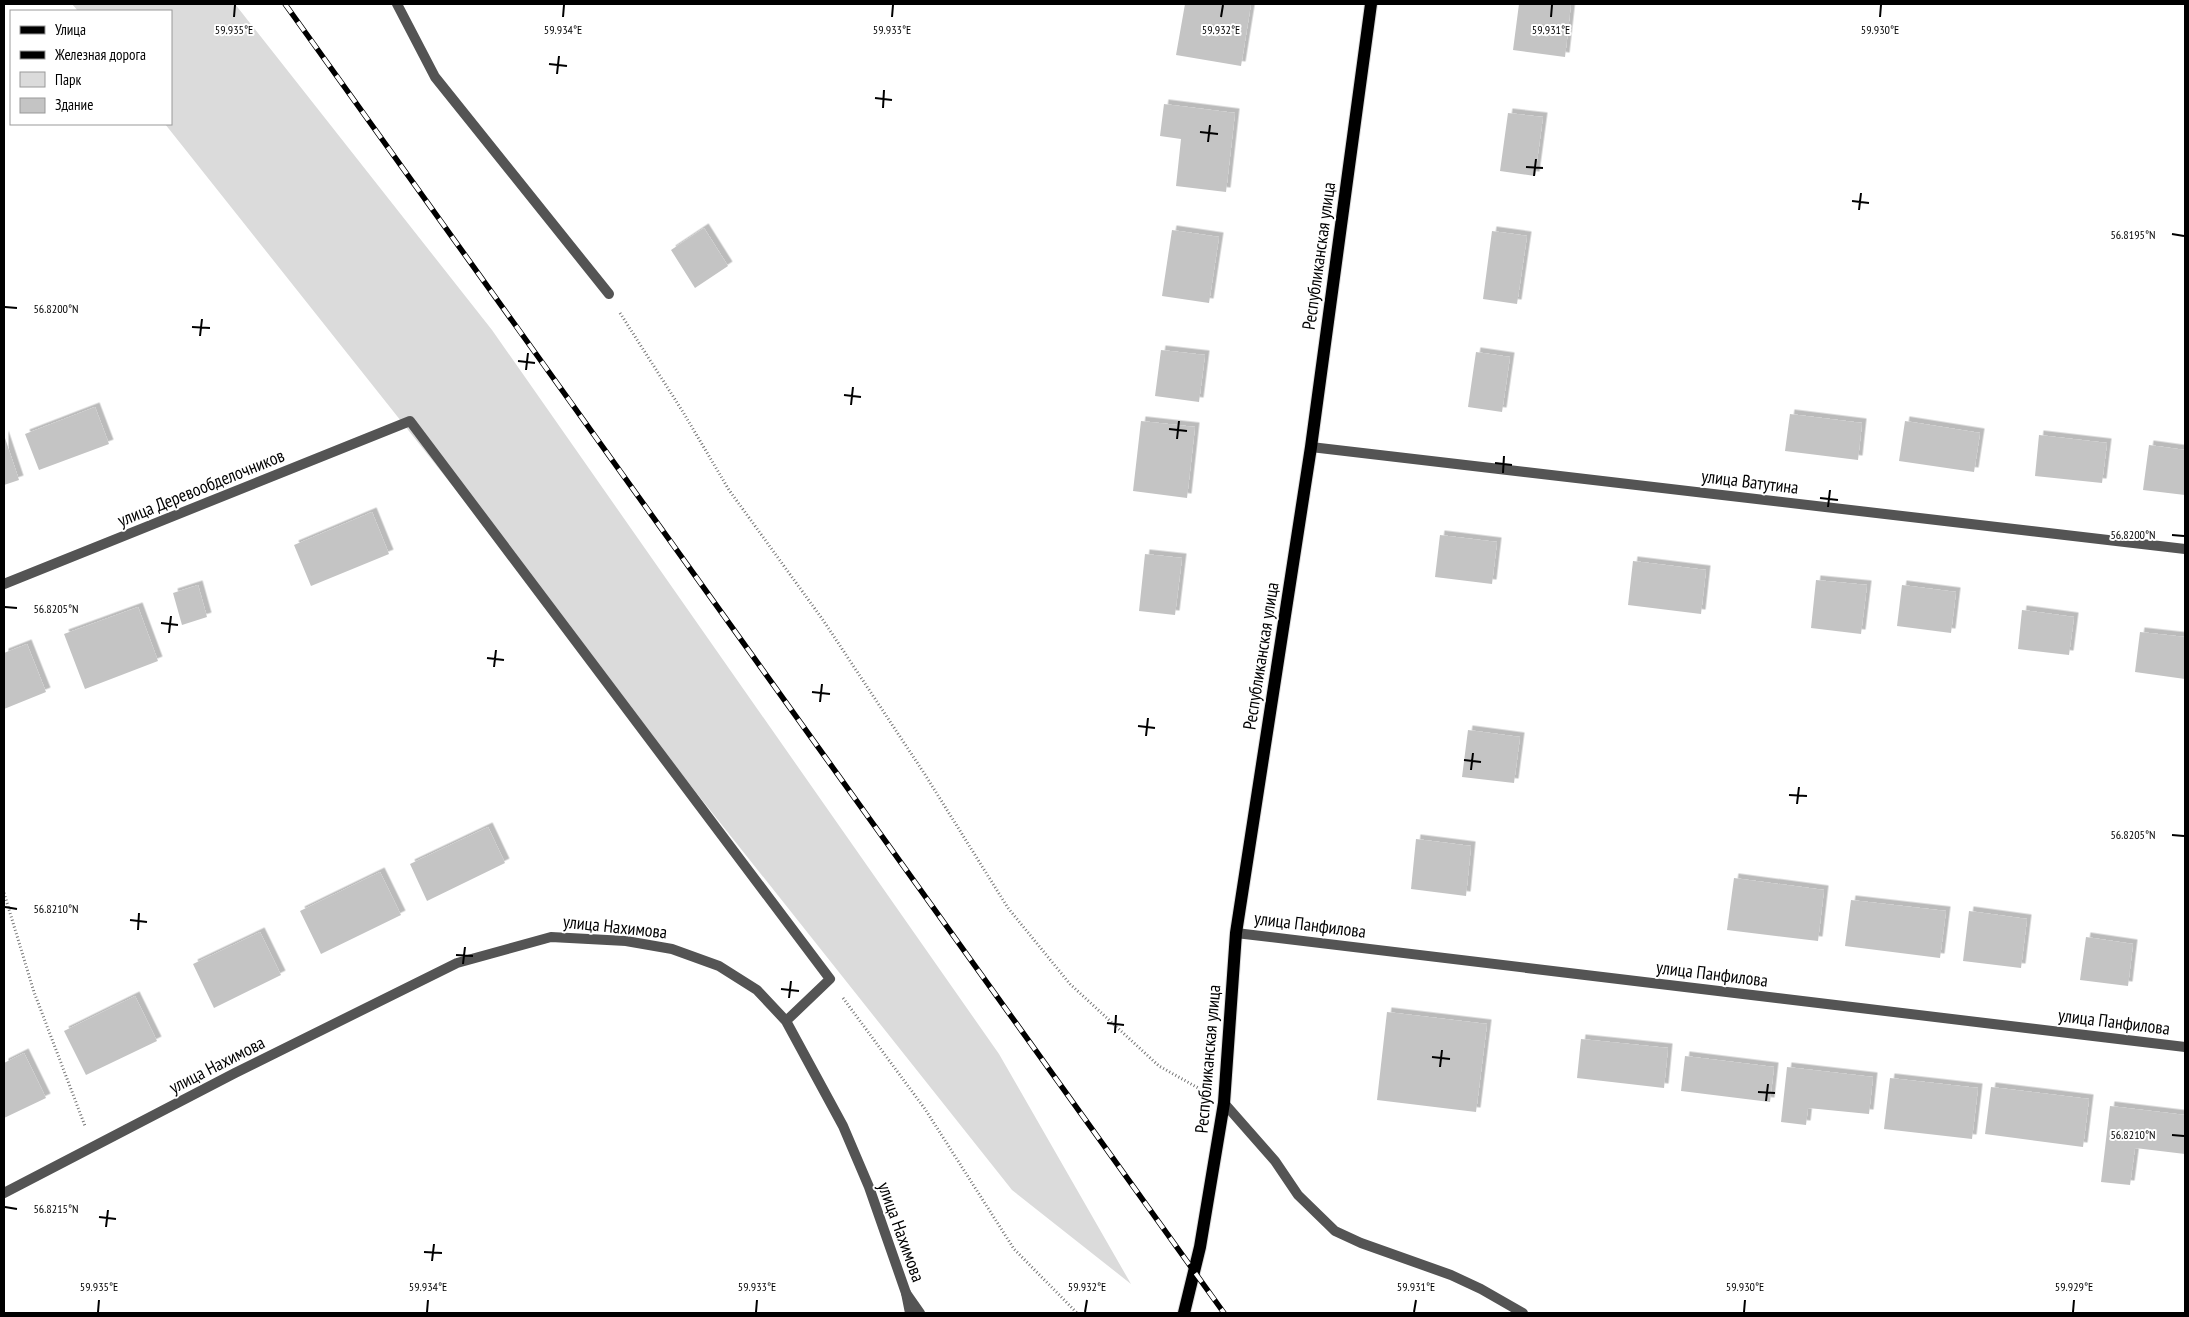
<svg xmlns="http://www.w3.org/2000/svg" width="2189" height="1317" font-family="'PT Sans Narrow',sans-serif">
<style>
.green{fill:#dbdbdb}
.building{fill:#c4c4c4;filter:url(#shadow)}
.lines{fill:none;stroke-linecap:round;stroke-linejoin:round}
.primary-casing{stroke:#dbdbdb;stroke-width:14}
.path{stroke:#767676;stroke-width:3;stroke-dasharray:1 2.5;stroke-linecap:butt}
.lane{stroke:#545454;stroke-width:10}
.street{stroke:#545454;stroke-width:10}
.primary{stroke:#000;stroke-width:12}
.rail-casing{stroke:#000;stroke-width:5.5}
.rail{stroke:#fff;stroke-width:4;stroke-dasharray:11;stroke-linecap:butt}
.ticks{fill:none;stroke:#000;stroke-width:2}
.labels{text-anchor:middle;stroke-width:4;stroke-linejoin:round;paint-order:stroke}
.street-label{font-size:18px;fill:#000;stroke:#fff}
.ticks-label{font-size:12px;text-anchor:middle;fill:#000;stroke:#fff;stroke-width:4;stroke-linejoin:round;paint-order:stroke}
</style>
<defs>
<filter id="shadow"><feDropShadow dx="4.5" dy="-4.5" stdDeviation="0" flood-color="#0004"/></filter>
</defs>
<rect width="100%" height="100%" fill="#fff"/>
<!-- green -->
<path class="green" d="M72 4H235L492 330 999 1054 1131 1284 1012 1190 165 124H171V11H78Z"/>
<!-- building -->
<path class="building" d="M1185 4H1251L1241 66 1176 55Z
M1519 4H1571L1565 57 1513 50Z
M1164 104 1235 113 1226 192 1176 186 1181 139 1160 136Z
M1508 113 1543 117 1535 176 1500 171Z
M704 228 728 266 695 288 671 250Z
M1172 230 1219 237 1209 303 1162 296Z
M1492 231 1527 236 1517 304 1483 299Z
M1161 350 1205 355 1199 402 1155 396Z
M1476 352 1510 357 1502 412 1468 407Z
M95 407 109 444 39 470 25 434Z
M1790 414 1862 423 1858 460 1785 451Z
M1141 421 1195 427 1187 498 1133 491Z
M1905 421 1980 433 1974 472 1899 461Z
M4 435 19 480 4 485Z
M2039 435 2107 443 2102 483 2035 476Z
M2149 445 2185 450V495L2143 490Z
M372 512 389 554 311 586 294 545Z
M1440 535 1497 542 1492 584 1435 577Z
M1145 554 1182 558 1175 615 1139 611Z
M1633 561 1706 570 1701 614 1628 605Z
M1816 580 1867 585 1861 634 1811 628Z
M198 585 207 617 182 625 173 593Z
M1902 585 1956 592 1951 633 1897 626Z
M138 607 158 661 85 689 64 634Z
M2022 610 2074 617 2069 655 2018 649Z
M2140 632 2185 637V679L2135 672Z
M27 644 46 692 4 709V653Z
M1468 730 1520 737 1514 783 1462 777Z
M488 827 505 863 427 901 410 864Z
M1416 839 1471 846 1466 896 1411 889Z
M380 872 401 915 321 954 300 911Z
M1734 878 1824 890 1818 941 1727 930Z
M1851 900 1946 911 1940 958 1845 946Z
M1969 911 2027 919 2021 968 1963 961Z
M260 932 281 975 214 1008 193 964Z
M2086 937 2133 944 2128 986 2080 980Z
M135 996 157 1041 86 1075 64 1031Z
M1387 1012 1487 1024 1476 1112 1377 1100Z
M1581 1039 1668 1048 1664 1088 1577 1078Z
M24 1053 46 1098 4 1118V1063Z
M1685 1056 1774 1067 1770 1102 1681 1091Z
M1787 1067 1873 1077 1869 1114 1808 1108 1806 1125 1781 1122Z
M1890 1078 1978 1088 1972 1139 1884 1129Z
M1991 1087 2089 1099 2083 1147 1985 1134Z
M2110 1106 2185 1115V1154L2135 1148 2130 1185 2101 1182Z"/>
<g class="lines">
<defs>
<path id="primary" d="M1184 1313 1200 1247 1224 1103 1236 933 1311 447 1371 4"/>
</defs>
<!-- primary casing -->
<use href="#primary" class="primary-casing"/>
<!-- path -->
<path class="path" d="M620 313 683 412 729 490 823 620 924 773 1008 908 1070 984 1159 1066 1200 1089
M4 893 34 992 85 1126
M843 998 925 1109 1014 1249 1077 1313"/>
<!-- lane -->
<path class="lane" d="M397 4 435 77 609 294
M1224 1103 1275 1161 1298 1195 1335 1231 1361 1243 1451 1275 1481 1289 1523 1313
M906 1293 910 1313"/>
<!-- street -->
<path class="street" d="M1311 447 2185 549
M4 584 410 421 830 979 786 1021
M1236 933 2185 1047
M4 1193 235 1073 457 963 551 937 626 941 672 949 719 966 757 990 786 1021 843 1126 869 1187 906 1293 920 1313"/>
<!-- primary -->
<use href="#primary" class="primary"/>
<defs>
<path id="rail" d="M285 4 1224 1313"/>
</defs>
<!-- rail casing -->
<use href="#rail" class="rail-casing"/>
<!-- rail -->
<use href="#rail" class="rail"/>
</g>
<!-- ticks -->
<path class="ticks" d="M234 17 235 5M563 17 564 5M892 17 893 5M1221 17 1223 5M1551 17 1552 5M1880 17 1881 5M549 64 567 66M557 74 559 56M875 98 892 100M883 108 884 90M1200 132 1218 134M1208 142 1210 125M1526 167 1543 168M1534 176 1536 159M1852 201 1869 203M1859 210 1861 193M2172 234 2184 236M5 307 17 308M192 327 210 328M200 336 202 319M518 361 535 363M526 370 528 353M844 395 861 397M851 405 853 387M1169 429 1187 431M1177 439 1179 421M1495 463 1512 465M1503 473 1504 456M1820 498 1838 500M1828 507 1830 490M2172 535 2184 536M5 607 17 608M161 623 178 625M169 633 171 616M487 658 504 660M494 667 496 650M812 692 830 694M820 702 822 684M1138 726 1155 728M1146 736 1148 718M1464 760 1481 762M1471 770 1473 753M1789 795 1807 796M1797 804 1799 787M2172 835 2184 836M5 907 17 909M130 920 147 922M138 930 139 913M456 955 473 956M463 964 465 947M781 989 799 991M789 998 791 981M1107 1023 1124 1025M1115 1033 1116 1015M1432 1057 1450 1059M1440 1067 1442 1050M1758 1092 1775 1093M1766 1101 1768 1084M2172 1135 2184 1136M5 1207 17 1209M99 1217 116 1219M106 1227 108 1210M424 1252 442 1253M432 1261 434 1244M98 1312 99 1300M427 1312 428 1300M756 1312 757 1300M1085 1312 1087 1300M1414 1312 1416 1300M1744 1312 1745 1300M2073 1312 2074 1300"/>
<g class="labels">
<!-- street labels -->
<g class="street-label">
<text transform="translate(1319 256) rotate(-82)" y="6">Республиканская улица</text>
<text transform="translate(1750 482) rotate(7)" y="6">улица Ватутина</text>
<text transform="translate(201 488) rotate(-22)" y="6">улица Деревообделочников</text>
<text transform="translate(1261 656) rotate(-81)" y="6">Республиканская улица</text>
<text transform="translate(1310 925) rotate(7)" y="6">улица Панфилова</text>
<text transform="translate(615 927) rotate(6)" y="6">улица Нахимова</text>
<text transform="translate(1712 974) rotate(7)" y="6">улица Панфилова</text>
<text transform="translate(2114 1022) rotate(7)" y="6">улица Панфилова</text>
<text transform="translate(1208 1059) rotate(-85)" y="6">Республиканская улица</text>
<text transform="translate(217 1065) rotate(-27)" y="6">улица Нахимова</text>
<text transform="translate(901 1232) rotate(70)" y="6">улица Нахимова</text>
</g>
</g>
<g class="ticks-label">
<text x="234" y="34">59.935°E</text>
<text x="563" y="34">59.934°E</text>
<text x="892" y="34">59.933°E</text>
<text x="1221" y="34">59.932°E</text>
<text x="1551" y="34">59.931°E</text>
<text x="1880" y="34">59.930°E</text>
<text x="2133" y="239">56.8195°N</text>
<text x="56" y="313">56.8200°N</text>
<text x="2133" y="539">56.8200°N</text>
<text x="56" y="613">56.8205°N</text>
<text x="2133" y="839">56.8205°N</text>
<text x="56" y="913">56.8210°N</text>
<text x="2133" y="1139">56.8210°N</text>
<text x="56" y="1213">56.8215°N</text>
<text x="99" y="1291">59.935°E</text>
<text x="428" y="1291">59.934°E</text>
<text x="757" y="1291">59.933°E</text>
<text x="1087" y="1291">59.932°E</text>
<text x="1416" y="1291">59.931°E</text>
<text x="1745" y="1291">59.930°E</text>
<text x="2074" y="1291">59.929°E</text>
</g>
<!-- border -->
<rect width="2189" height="1317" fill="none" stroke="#000000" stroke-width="10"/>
<!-- legend -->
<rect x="10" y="10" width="162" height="115" fill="#ffffff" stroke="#999999"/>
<rect x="20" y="26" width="25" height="8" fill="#000000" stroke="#999999"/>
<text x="55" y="35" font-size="15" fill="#000000">Улица</text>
<rect x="20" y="51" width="25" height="8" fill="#000000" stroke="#999999"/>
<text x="55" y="60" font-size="15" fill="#000000">Железная дорога</text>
<rect x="20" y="72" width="25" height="15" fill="#dbdbdb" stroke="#999999"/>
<text x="55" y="85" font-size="15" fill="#000000">Парк</text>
<rect x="20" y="98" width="25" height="15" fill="#c4c4c4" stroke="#999999"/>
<text x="55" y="110" font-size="15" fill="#000000">Здание</text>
</svg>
